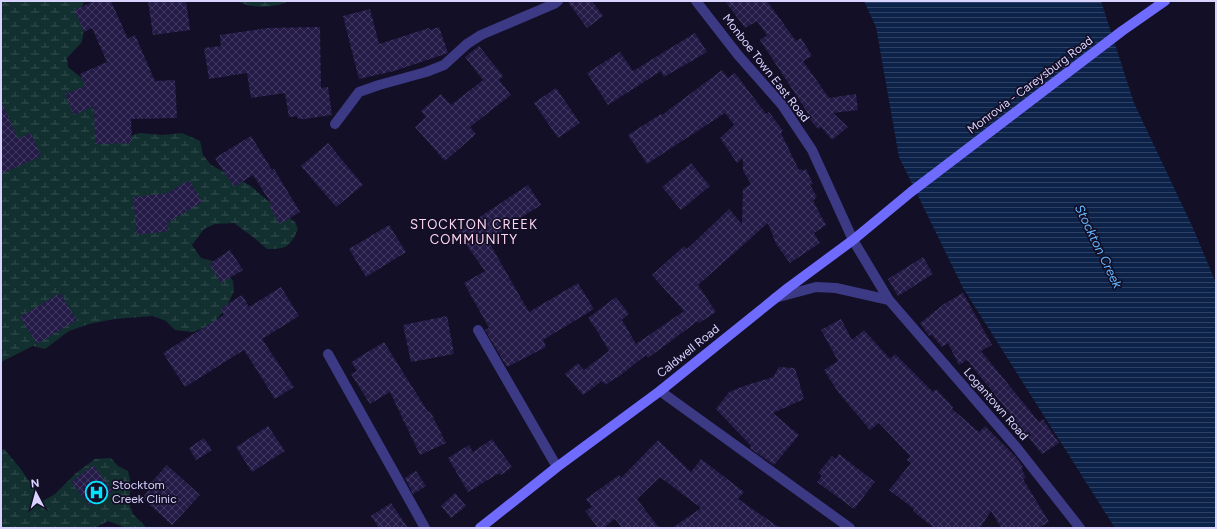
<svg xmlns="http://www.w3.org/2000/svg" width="1217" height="529" font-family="Figtree,sans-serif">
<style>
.wetland{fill:url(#wetland-marsh)}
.water{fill:url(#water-rules)}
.building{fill:url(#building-cross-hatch)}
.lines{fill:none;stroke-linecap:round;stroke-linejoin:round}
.minor{stroke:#3d3a85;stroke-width:10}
.tertiary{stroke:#3d3a85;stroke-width:10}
.secondary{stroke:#6f6bff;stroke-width:10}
.labels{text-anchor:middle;stroke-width:3.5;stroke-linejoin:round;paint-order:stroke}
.street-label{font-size:12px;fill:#d9d4ff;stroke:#130f26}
.poi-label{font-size:12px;fill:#d9d4ff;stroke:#130f26;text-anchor:start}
.neighbourhood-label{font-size:13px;letter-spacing:1px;fill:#ffd6f0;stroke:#130f26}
.water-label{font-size:13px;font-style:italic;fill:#62b6ff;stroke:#130f26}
</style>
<defs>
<pattern id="wetland-marsh" width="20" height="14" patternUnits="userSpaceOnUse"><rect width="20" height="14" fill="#12302f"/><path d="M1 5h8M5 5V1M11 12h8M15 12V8" fill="none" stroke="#344d4e"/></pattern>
<pattern id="water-rules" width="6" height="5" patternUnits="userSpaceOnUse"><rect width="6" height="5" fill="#0c2248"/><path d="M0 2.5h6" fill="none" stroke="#2f4163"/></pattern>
<pattern id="building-cross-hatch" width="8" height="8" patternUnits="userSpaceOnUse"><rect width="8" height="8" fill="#241b47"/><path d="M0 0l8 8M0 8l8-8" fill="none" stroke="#433b63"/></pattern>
</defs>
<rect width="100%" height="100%" fill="#130f26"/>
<!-- wetland -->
<path class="wetland" d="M1 1H85L78 11 84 28 82 42 67 58 68 67 83 79 93 99 97 137 115 141 140 133 163 135 182 133 200 141 203 155 211 165 251 186 275 207 295 222 298 229C290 247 287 249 267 249L253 237 234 223 215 224 204 229 192 245 201 258 217 262 233 281 234 291 229 302 221 314 213 324 193 332 175 330 166 321 153 316 114 319 89 324 69 331 45 349 33 346 1 362Z
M238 1H289C277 8 249 9 238 1Z
M4 449 20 468 43 501 55 494 76 473 95 459 111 458 118 466 128 471 131 484 129 503 133 514 145 526 146 528H126L108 521 94 528H1V450Z"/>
<!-- water -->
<path class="water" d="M864 1H1101L1134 103 1193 228 1216 283V528H1115L963 288 899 157 876 27Z"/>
<!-- building -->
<path class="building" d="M95 1H111L128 39 135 35 155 81 175 80 177 118 131 119 132 143 95 144 94 106 74 115 65 94 85 86 80 74 107 62 92 28 84 32 74 10Z
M148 1H186L190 30 153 35Z
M567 1H592L603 16 587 28Z
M725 1H767L796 41 801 38 812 56 803 61 829 98 856 94 858 110 833 113 848 127 832 140 821 127 818 129 807 116 809 115 760 40 767 35 757 21 745 28Z
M370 9 379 44 429 28 430 30 439 27 448 53 394 71 359 79 343 16Z
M320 27 321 88 328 87 332 115 304 119H298L297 116 289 117 285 93 251 98 247 73 209 79 204 48 221 46 220 35 268 28Z
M695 33 707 52 664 77 661 71 608 105 587 73 620 52 633 71Z
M479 46 503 76 499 80 511 95 470 127 476 134 445 161 415 127 426 117 421 111 441 94 451 105 483 80 465 57Z
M722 70 728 78 735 73 766 114 769 112 783 131 781 133 799 170 801 169 802 171 806 169 813 184 810 185 817 197 813 201 826 225 814 233 820 243 790 263 776 244 768 223 698 285 716 312 699 323 698 321 648 358 646 355 617 378V377L605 385 602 381 583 395 565 374 578 363 584 370 609 351 596 329 588 318 616 297 629 314 622 320 636 344 684 311 652 275 684 246 687 249 729 209 742 224 743 189 751 184 743 171V158L737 163 720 138 734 125 725 113 647 164 628 135 661 114 662 115Z
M556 88 580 123 558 138 534 103Z
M1 101 18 139 31 133 41 156 1 174Z
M251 136 272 170 274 169 300 212 280 224 269 206 272 205 253 175 234 187 215 158Z
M328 143 363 185 336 207 301 166Z
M691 163 710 186 681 210 662 187Z
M189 180 202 202 167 223 168 231 137 235 133 197 168 193Z
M528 185 541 205 501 230 504 234 490 244 529 312 578 283 594 309 543 340 546 347 507 367 485 330 489 328 464 283 485 271 457 232Z
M389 225 406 252 366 277 349 249Z
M230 250 243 270 221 283 209 264Z
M923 257 933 274 898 296 888 279Z
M281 287 299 316 262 339 294 387 275 399 244 350 185 387 163 353 224 315 220 309 242 295 249 307Z
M60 293 77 320 37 344 20 317Z
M963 293 992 345 981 351 1039 422 1043 419 1059 443 1042 454 967 360 959 365 948 343 942 347 932 335 929 336 920 323 944 304Z
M447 316 454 354 411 362 403 325Z
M841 319 852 340 864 330 890 359 895 354 933 392 936 389 953 407 952 409 979 432 985 426 1016 457 1023 467 1021 468 1026 478 1023 479 1049 522 1038 528H1001L991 511 980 528H934L913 511 914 509 889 490 911 463 907 460 910 456 879 423 870 430 838 392 824 370 838 361 821 330Z
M384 342 428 412 430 411 446 443 420 455 390 392 370 404 351 374 357 371 351 362Z
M779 367 795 368 804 399 773 413 799 435 774 465 750 448 751 446 716 409 729 392 744 386 773 377Z
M268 426 285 451 252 472 236 447Z
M204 438 212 450 196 460 189 448Z
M492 439 512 467 501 475 499 473 468 492 448 458 469 445 473 452Z
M658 440 691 472 701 459 744 492 738 499 780 528H672L701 508 660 477 637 499 659 528H622L615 519 603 528H598L585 511 592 507 586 499 619 475 621 478Z
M839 454 875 482 854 509 817 482 822 476 818 473 832 456 835 459Z
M93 465 113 491 91 507 71 482Z
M167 465 200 495 172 525 142 498 151 488 148 486Z
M416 471 426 486 413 494 405 478Z
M455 493 466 506 451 518 441 506Z
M391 503 408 528H379L371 516Z"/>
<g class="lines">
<!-- minor -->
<path class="minor" d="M335 124 359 92 379 85 426 72 444 65 467 44 481 35 554 4 558 1
M478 330 557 467
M328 354 425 528
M660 391 850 528"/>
<!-- tertiary -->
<path class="tertiary" d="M696 1 738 55 782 105 812 150 853 240 889 300 1017 448 1080 528
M775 298 816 287 836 288 889 300"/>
<!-- secondary -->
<path class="secondary" d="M480 528 557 467 660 391 788 288 853 240 911 192 1122 31 1165 1"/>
</g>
<!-- icons -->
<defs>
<symbol id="hospital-ring" viewBox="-11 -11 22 22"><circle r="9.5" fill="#130f26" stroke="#00e5ff" stroke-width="1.5"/><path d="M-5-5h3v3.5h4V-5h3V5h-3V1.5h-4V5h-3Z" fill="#00e5ff"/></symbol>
</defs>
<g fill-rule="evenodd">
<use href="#hospital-ring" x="84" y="480" width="25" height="25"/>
</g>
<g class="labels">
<!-- street labels -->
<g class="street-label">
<text transform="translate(766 68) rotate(52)" y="4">Monboe Town East Road</text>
<text transform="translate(1030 85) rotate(-37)" y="4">Monrovia - Careysburg Road</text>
<text transform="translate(688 351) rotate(-39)" y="4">Caldwell Road</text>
<text transform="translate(996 404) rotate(49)" y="4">Logantown Road</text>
</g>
<!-- poi labels -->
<g class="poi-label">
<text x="112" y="489">Stocktom<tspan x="112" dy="14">Creek Clinic</tspan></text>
</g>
<!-- neighbourhood labels -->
<g class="neighbourhood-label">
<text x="474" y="229">STOCKTON CREEK<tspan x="474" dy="15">COMMUNITY</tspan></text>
</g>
<!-- water labels -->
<g class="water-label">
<text transform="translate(1099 246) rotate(64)" y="5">Stockton Creek</text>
</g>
</g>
<!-- border -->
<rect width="1217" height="529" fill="none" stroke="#d9d4ff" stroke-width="4"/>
<!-- north arrow -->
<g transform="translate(36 493) rotate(354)" stroke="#130f26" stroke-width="3" paint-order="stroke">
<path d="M0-3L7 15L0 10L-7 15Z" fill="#d9d4ff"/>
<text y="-6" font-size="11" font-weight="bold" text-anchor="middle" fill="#d9d4ff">N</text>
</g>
</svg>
